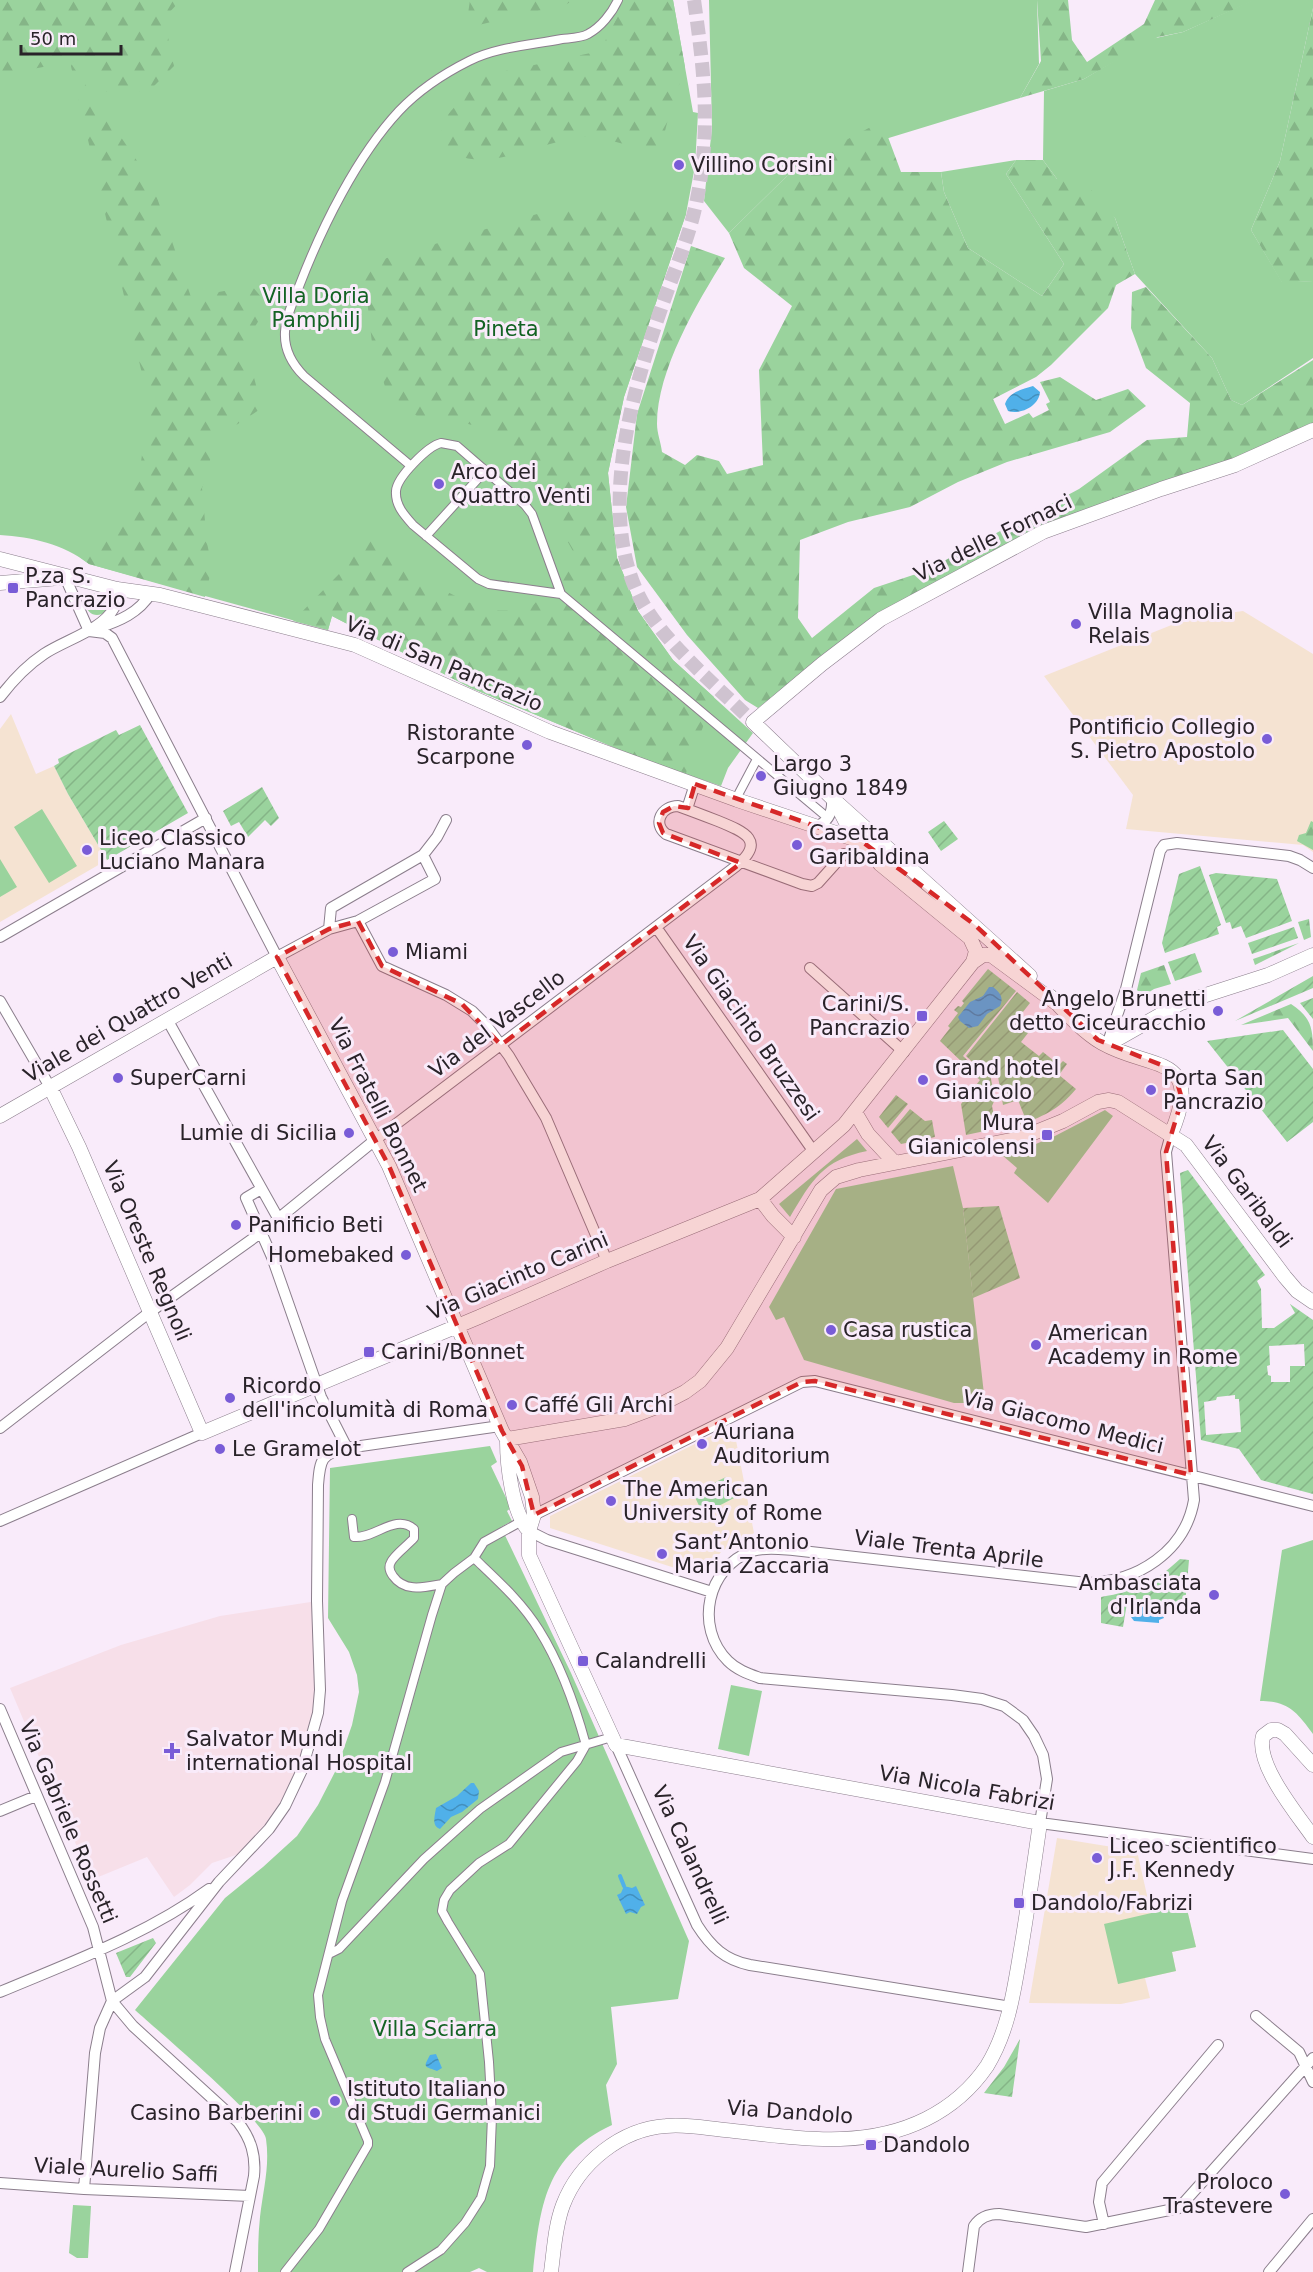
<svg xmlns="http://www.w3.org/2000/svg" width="1313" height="2272" font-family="'DejaVu Sans',sans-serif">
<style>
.education{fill:#f5e3d2}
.medical{fill:#f7dfe9}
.green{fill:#9ad39d}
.forest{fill:url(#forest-firs)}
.garden{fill:url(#garden-furrows);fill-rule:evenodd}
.water{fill:url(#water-waves)}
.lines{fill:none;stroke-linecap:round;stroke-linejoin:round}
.stream{stroke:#50b0e9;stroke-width:4}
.tertiary-tunnel{stroke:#cfc3d0;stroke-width:14;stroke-dasharray:14 7;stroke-linecap:butt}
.pedestrian-casing{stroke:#8b7e8c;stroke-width:10}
.minor-casing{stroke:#8b7e8c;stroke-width:12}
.tertiary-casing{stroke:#8b7e8c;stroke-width:15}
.pedestrian{stroke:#fff;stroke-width:8}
.minor{stroke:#fff;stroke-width:10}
.tertiary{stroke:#fff;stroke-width:14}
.marked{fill:#d62828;fill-opacity:0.2;stroke:#d62828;stroke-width:4.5;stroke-dasharray:12 8;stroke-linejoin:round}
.poi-dot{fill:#795cd7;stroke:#f9ebfa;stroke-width:2}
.labels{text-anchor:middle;stroke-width:6;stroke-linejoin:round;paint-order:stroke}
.poi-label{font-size:21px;fill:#292329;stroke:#f9ebfa;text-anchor:start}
.park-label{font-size:21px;fill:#136324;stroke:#f9ebfa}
.street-label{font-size:21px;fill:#292329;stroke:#f9ebfa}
</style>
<defs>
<pattern id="forest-firs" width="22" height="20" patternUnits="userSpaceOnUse" patternTransform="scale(1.5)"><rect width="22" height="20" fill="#9ad39d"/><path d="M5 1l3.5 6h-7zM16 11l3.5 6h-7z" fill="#85b587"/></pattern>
<pattern id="garden-furrows" width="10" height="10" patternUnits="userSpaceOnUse" patternTransform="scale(1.5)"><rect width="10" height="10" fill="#9ad39d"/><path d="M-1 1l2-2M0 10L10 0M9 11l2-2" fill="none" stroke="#85b587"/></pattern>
<pattern id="water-waves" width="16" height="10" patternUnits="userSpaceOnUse" patternTransform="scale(1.5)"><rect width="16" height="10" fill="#50b0e9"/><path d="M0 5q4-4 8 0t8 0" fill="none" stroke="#428fbd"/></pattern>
</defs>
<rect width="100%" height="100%" fill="#f9ebfa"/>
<!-- education -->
<path class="education" d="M1243 611 1313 654V852L1303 845 1126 829 1133 795 1044 676 1174 624 1205 616Z
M11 714 36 774 54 766 68 794 107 860 0 922V729Z
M733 1425 754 1533 722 1551 700 1576 550 1528V1516Z
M1057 1838 1137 1851 1151 1913 1186 1905 1196 1947 1172 1952 1176 1971 1145 1978 1150 1998 1121 2004 1029 2003Z"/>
<!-- medical -->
<path class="medical" d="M317 1601 321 1675 302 1770 251 1850 212 1863 190 1885 174 1897 147 1857 91 1880 10 1688 121 1645 220 1616Z"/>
<!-- green -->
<path class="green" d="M0 0H673L693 112 698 113 695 166 686 214 624 397 608 473 617 558 638 611 673 660 753 733 728 768 721 786 647 761 471 688 332 616 328 630 89 564C63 544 32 537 0 535Z
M709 0H1037L1039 64 1020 98 797 166 729 233 704 201 712 128Z
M1253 0H1313V8L1280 161 1251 230 1282 282 1313 281V358L1242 405 1231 400 1212 358 1135 274 1115 218 1057 179 1043 160 1044 91 1084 79 1151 39 1183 32Z
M1016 160 1006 174 1064 264 1042 296 968 248 944 192 941 172Z
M86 604a11 11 0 1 1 22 0a11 11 0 1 1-22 0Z
M42 809 77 866 49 883 14 827Z
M0 859 17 887 0 897Z
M1105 1110 1113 1116 1048 1203 1014 1173 1017 1168 1002 1155 1031 1146 1055 1136Z
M857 1139 867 1151C823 1160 812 1180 790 1217L779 1204Z
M953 1166 963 1208 985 1403H954L804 1360 784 1317 776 1320 769 1307 836 1189Z
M490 1446 497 1462 491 1466 511 1508 507 1511 512 1521 501 1527 571 1673 689 1941 678 1999 611 2007 617 2064 606 2085 612 2125C545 2156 540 2206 533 2272H487L479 2268 470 2272H258C258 2254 258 2235 260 2217 263 2190 270 2166 266 2139 263 2119 157 2030 135 2010L225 1898 263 1867 297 1836 318 1805 337 1768 352 1725 359 1692 357 1675 349 1652 328 1618 330 1468Z
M726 1477 736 1497 703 1514 693 1493Z
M1313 1540V1734C1297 1712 1288 1701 1260 1701L1282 1550Z
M731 1685 762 1691 749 1756 718 1749Z
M1186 1905 1196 1947 1172 1952 1176 1971 1118 1984 1104 1924Z
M73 2205 91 2206 88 2258H77L69 2253Z"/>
<!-- forest -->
<path class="forest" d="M0 0H181L164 18 174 66 149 91 104 92 82 60 70 62 152 183 191 297 252 286 262 298 259 320 250 335 247 351 262 408 215 439 211 453 209 469 202 488 207 543 212 567 205 597 89 564 77 555 129 507 141 462 149 404 70 62 0 75Z
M470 0H573L567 4 466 28Z
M626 0H673L685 67 669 115 659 155C637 149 606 136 583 137 546 140 491 171 457 155 451 152 446 143 441 138L443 120 482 76 600 51Z
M1037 0H1068L1072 40 1087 62 1144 24 1155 0H1255L1183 32 1158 37 1084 79 1020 98 1041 61Z
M1313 8V281L1282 283 1251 230 1280 161Z
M882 121 901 172H941L944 192 968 248 1042 296 1064 264 1006 174 1016 160H1043L1057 179 1083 180 1115 218 1135 274 1116 285 1108 308 1051 365 1036 377 993 399 1005 424 1029 413 1033 418 1049 410 1046 404 1050 402 1040 382 1060 377 1096 400 1128 389 1146 406 1110 432 1007 462 958 482 910 507 848 522 800 540 798 618 812 638 874 588 925 571 1079 489 1147 440 1187 437 1190 403 1146 368 1131 328 1132 292 1146 287 1212 358 1231 400 1242 405 1313 360V423L1280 441 1232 462 1133 493 903 601 758 708 745 700 687 635 637 567 626 507 637 414 691 246 725 258C697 303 657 370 657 424 657 433 661 443 662 452L685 465 697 455 719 461 727 474 763 465 759 370 792 306 744 268 729 233 797 166Z
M629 206 686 214 624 397 608 473 617 558 638 611 673 660 714 697 686 773 647 761 471 688 332 616 328 630 293 621 339 574 365 529C400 561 438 592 483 608 496 612 516 610 529 610L559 576 575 555 520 454 501 440 479 427 454 420 418 417 386 390 372 343 363 265 544 212Z
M1311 821 1313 822V850L1297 841 1299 835 1306 833Z
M1309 919 1311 937 1304 940 1298 922Z
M1299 943 1255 965 1253 959Z
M1164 965 1171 984 1154 989 1143 996 1137 990 1141 973Z
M1291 1004C1311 1017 1313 1028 1313 1051L1288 1018 1241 1025Z"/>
<!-- garden -->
<path class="garden" d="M140 725 188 813 107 860 68 794 54 766 59 763 58 759 116 730 119 735Z
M262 787 279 818 271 826 265 820 248 837 239 822 231 826 223 811Z
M944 821 958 839 941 851 928 832Z
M1200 866 1221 925 1217 927 1219 934 1165 953 1162 943 1179 874Z
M1216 873 1277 879 1292 921 1246 938 1241 926 1232 929 1230 922 1226 923 1209 875Z
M1294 927 1298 938 1252 954 1248 943Z
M1195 953 1202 972 1175 981 1168 962Z
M988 969 1016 991 963 1056 983 1075 990 1074 995 1099 992 1106 996 1125 994 1129 966 1135 961 1104 980 1080 963 1066 964 1064 940 1041 950 1028 948 1026 958 1013 954 1010 958 1006 961 1007 964 1003 962 1001Z
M1313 976V988L1235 1021Z
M1017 992 1030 1003 1015 1022 1028 1033 1021 1042 1039 1056 1043 1052 1059 1065 1063 1061 1067 1064 1059 1075 1076 1089C1058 1111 1040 1118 1013 1127L1012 1120 1024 1115 1018 1100 1003 1105 997 1071 984 1073 966 1056Z
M1313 998V1019L1300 1003Z
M1283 1030 1313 1069V1122L1287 1142 1207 1041Z
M896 1095 908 1104 888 1128 879 1117Z
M910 1109 925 1121 932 1120 935 1137 901 1144 891 1132Z
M1188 1170 1265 1275 1257 1281 1261 1289 1262 1328H1274L1295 1313 1290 1304 1313 1320V1494L1261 1480 1239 1449 1201 1440 1180 1173ZM1304 1344 1305 1366H1290V1382H1271V1376L1268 1375 1267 1366 1270 1365 1269 1346ZM1235 1395V1399H1239L1241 1432 1206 1435 1204 1402 1216 1400 1217 1397Z
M999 1206 1020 1278 973 1298 963 1208Z
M1180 1559 1189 1560 1185 1605 1127 1603 1123 1627 1101 1623V1597C1136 1591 1154 1583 1180 1559Z
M153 1938 156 1943 130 1977H126L116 1953Z
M1020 2039 1012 2097 984 2093 1004 2067Z"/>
<!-- water -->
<path class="water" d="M1033 386 1040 392C1039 406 1021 415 1008 411L1005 404C1009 392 1023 389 1033 386Z
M989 987H993C1000 993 1004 997 1000 1006L987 1014 978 1026 969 1028 960 1021 958 1017 970 1002 983 996Z
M1129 1334a8 8 0 1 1 16 0a8 8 0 1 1-16 0Z
M1135 1605 1159 1608 1164 1618 1159 1620V1623L1134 1621 1128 1613 1130 1610 1135 1609Z
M471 1783H474L479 1791 478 1799 462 1812 451 1817 440 1829C431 1826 435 1815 436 1808L457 1796Z
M624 1886 632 1888 636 1886 645 1905 641 1907 637 1914 630 1912 626 1914 617 1895 621 1893Z
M436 2054 442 2068 437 2071C424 2066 423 2068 430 2055Z"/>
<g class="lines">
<!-- stream -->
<path class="stream" d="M620 1876 624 1886"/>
<!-- tertiary-tunnel -->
<path class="tertiary-tunnel" d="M694 0C704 69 711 130 697 199 691 230 679 260 668 289 636 378 594 508 640 598 662 641 718 687 753 722"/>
<defs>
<path id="pedestrian" d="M441 443 457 446 525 505 532 514 561 594 489 584 478 579 413 525C404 515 395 505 396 491 397 477 428 446 441 443Z
M411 466 304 376C292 364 284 350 285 332 286 316 294 299 300 284 322 227 357 156 399 111 418 91 445 73 469 61 496 47 532 45 562 39 570 38 581 38 588 34 601 27 612 13 618 0
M426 536 485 471
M561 594 828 818
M739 793 757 759
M352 1519 354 1537C375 1539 395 1513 414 1529V1538C408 1545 394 1555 391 1562 388 1567 390 1572 393 1576 405 1593 425 1587 442 1584
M329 1954 339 1949 424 1859 480 1809 561 1752 612 1737
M285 2272 319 2229 368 2145V2141L325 2039 320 2017 318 1995 342 1901 385 1782 432 1615 442 1584 454 1573 474 1558 484 1542 522 1521
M407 2272 441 2250 465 2223 481 2198 490 2166 492 2117 489 2062 480 1974 448 1922 442 1911 444 1900 450 1890 479 1863 509 1844 577 1761 586 1745C575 1705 561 1665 539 1630 522 1602 497 1580 474 1558"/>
<path id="minor" d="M65 577 89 631
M98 628C119 621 139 613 151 593
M89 631 105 633 112 638 277 957 329 929 358 921 435 879 423 855 331 908 329 929
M0 697C13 680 26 666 44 654 65 640 102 630 114 608 118 602 117 595 117 589
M687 809 695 784
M815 827C829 822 833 812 832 798
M423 855 437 837 446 820
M358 921 382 966 446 995 472 1011 486 1025 509 1056 546 1118 607 1261
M656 927 814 1152
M0 937 206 818
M810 968 904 1052
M0 1001 50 1087
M168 1021 278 1218
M1107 1045 1126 989 1160 851 1164 845 1177 843 1289 856 1300 860 1313 868
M1171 1134 1166 1152 1194 1500C1185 1552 1137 1582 1087 1583L793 1550C779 1549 765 1547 752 1551 707 1567 694 1627 728 1661 737 1670 749 1674 760 1678L952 1695 982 1699 1004 1706 1023 1720 1034 1736 1043 1755 1047 1779 1040 1823 1313 1859
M261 1189 246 1198 272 1257 321 1397 347 1448
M0 1428 150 1312 262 1232 375 1140 735 867C767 841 745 832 718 821 705 816 692 811 678 806 662 806 652 823 666 834L802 884 812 886 818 883 844 854
M534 1515 802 1382 815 1381 1313 1506
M0 1521 202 1433
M529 1531 547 1540 712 1592
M0 1709 93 1927 112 2001 133 2026 238 2122C251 2139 256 2155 254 2176L235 2272
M616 1745 697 1925C711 1947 725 1960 750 1965L1011 2007
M0 1811 36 1796
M0 1992C71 1962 146 1935 209 1889
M112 2001 145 1977 219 1882 269 1829 285 1806 302 1770 318 1713 320 1690 317 1601 318 1485C320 1459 321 1454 347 1448L500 1426
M1256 2016 1299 2052 1313 2082
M0 2183 84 2189 250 2196
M84 2189 95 2053 100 2028 112 2001
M1104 2224 1099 2202 1102 2183 1218 2045
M968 2272 974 2226C980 2217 989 2214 999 2214L1086 2227 1179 2208 1313 2058
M1269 2272 1313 2219"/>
<path id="tertiary" d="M0 559 117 589 160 595 355 645 550 732 737 800 860 841 896 866
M0 583 60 578
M837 805 857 844
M880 864 970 938 976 951 973 962
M1030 976 832 798 753 722 822 664 881 619 1043 532 1161 489 1235 465 1313 430
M1050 996C1065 1012 1083 1032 1102 1043 1151 1071 1205 1053 1171 1134
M1107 1045 1181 1003 1268 975 1313 955
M50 1087 79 1147 202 1433 479 1317 607 1261 760 1199 844 1125 973 962 983 955H991L1056 1003
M855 1112 868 1134 894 1162
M0 1116 277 957 389 1166 502 1431 520 1462 532 1497 534 1515 529 1531V1555L616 1745 1040 1823C1034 1865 1028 1907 1021 1949 1014 1990 1009 2030 987 2066 972 2088 950 2107 926 2119 862 2151 793 2137 725 2130 705 2128 686 2124 666 2126 621 2129 579 2163 563 2205 555 2226 554 2250 551 2272
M760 1199 773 1216 794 1237
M507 1439 625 1419 654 1408 685 1392 700 1381 727 1348 821 1190 836 1177 859 1170 1021 1138 1063 1121 1098 1102 1109 1100 1118 1102 1186 1145 1285 1277 1297 1291 1313 1302
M507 1441C507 1464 512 1513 529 1531
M1313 1765 1285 1734 1278 1730H1271L1263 1736C1255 1764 1297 1814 1313 1837"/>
</defs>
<!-- pedestrian casing -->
<use href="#pedestrian" class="pedestrian-casing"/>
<!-- minor casing -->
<use href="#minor" class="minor-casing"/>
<!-- tertiary casing -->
<use href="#tertiary" class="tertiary-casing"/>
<!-- pedestrian -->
<use href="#pedestrian" class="pedestrian"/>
<!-- minor -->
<use href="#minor" class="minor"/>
<!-- tertiary -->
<use href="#tertiary" class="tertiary"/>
</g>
<!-- marked area -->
<path class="marked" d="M695 784 864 843 975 925 1098 1040 1164 1066 1175 1075 1182 1099 1166 1152 1191 1475 815 1381 802 1382 534 1515 522 1466 502 1431 389 1166 277 957 329 929 358 921 382 966 462 1004 501 1045 741 863 663 833 659 823 663 812 674 806 688 808Z"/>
<!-- markers -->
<g class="poi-dot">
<circle cx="679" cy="165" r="6"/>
<circle cx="439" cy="484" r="6"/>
<rect x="7" y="582" width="12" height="12" rx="3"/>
<circle cx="1076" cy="624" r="6"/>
<circle cx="1267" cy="739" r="6"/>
<circle cx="527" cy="745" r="6"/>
<circle cx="761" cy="776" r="6"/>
<circle cx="797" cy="845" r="6"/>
<circle cx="87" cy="850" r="6"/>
<circle cx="393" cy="952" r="6"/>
<circle cx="1218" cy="1011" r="6"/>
<rect x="916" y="1010" width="12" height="12" rx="3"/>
<circle cx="118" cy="1078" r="6"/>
<circle cx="923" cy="1080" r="6"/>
<circle cx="1151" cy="1090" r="6"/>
<circle cx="349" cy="1133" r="6"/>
<rect x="1041" y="1129" width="12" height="12" rx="3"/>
<circle cx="236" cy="1225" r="6"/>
<circle cx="406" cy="1255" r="6"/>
<circle cx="831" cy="1330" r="6"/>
<circle cx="1036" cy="1345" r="6"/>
<rect x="363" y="1346" width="12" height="12" rx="3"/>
<circle cx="230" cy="1398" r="6"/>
<circle cx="512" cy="1405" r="6"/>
<circle cx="702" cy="1444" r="6"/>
<circle cx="220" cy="1449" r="6"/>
<circle cx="611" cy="1501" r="6"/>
<circle cx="662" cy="1554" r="6"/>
<circle cx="1214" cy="1595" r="6"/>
<rect x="577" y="1655" width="12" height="12" rx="3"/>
<path d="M169 1742h6v6h6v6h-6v6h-6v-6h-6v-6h6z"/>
<circle cx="1097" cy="1858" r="6"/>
<rect x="1013" y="1897" width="12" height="12" rx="3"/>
<circle cx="335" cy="2101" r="6"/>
<circle cx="315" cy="2113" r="6"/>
<rect x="865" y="2139" width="12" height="12" rx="3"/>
<circle cx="1285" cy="2194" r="6"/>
</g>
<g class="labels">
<!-- poi labels -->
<g class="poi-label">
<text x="691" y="172">Villino Corsini</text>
<text x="451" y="479">Arco dei<tspan x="451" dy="24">Quattro Venti</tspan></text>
<text x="25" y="583">P.za S.<tspan x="25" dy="24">Pancrazio</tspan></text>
<text x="1088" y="619">Villa Magnolia<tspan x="1088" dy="24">Relais</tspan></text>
<text x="1255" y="734" text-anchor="end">Pontificio Collegio<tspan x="1255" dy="24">S. Pietro Apostolo</tspan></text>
<text x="515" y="740" text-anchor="end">Ristorante<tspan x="515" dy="24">Scarpone</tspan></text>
<text x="773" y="771">Largo 3<tspan x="773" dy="24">Giugno 1849</tspan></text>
<text x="809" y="840">Casetta<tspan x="809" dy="24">Garibaldina</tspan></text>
<text x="99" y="845">Liceo Classico<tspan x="99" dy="24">Luciano Manara</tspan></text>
<text x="405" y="959">Miami</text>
<text x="1206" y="1006" text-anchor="end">Angelo Brunetti<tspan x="1206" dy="24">detto Ciceuracchio</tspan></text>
<text x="910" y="1011" text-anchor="end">Carini/S.<tspan x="910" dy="24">Pancrazio</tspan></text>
<text x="935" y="1075">Grand hotel<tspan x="935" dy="24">Gianicolo</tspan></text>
<text x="130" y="1085">SuperCarni</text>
<text x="1163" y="1085">Porta San<tspan x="1163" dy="24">Pancrazio</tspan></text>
<text x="1035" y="1130" text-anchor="end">Mura<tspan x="1035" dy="24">Gianicolensi</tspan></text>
<text x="337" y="1140" text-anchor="end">Lumie di Sicilia</text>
<text x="248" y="1232">Panificio Beti</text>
<text x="394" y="1262" text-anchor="end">Homebaked</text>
<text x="843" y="1337">Casa rustica</text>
<text x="1048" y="1340">American<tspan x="1048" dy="24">Academy in Rome</tspan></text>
<text x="381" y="1359">Carini/Bonnet</text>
<text x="242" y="1393">Ricordo<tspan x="242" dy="24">dell'incolumità di Roma</tspan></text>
<text x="524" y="1412">Caffé Gli Archi</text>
<text x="714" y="1439">Auriana<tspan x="714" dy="24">Auditorium</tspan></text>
<text x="232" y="1456">Le Gramelot</text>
<text x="623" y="1496">The American<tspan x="623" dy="24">University of Rome</tspan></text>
<text x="674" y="1549">Sant’Antonio<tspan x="674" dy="24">Maria Zaccaria</tspan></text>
<text x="1202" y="1590" text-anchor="end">Ambasciata<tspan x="1202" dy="24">d'Irlanda</tspan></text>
<text x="595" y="1668">Calandrelli</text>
<text x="186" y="1746">Salvator Mundi<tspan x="186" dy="24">international Hospital</tspan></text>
<text x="1109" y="1853">Liceo scientifico<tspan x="1109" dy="24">J.F. Kennedy</tspan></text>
<text x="1031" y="1910">Dandolo/Fabrizi</text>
<text x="347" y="2096">Istituto Italiano<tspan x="347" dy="24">di Studi Germanici</tspan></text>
<text x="303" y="2120" text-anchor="end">Casino Barberini</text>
<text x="883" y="2152">Dandolo</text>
<text x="1273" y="2189" text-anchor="end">Proloco<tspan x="1273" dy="24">Trastevere</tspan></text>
</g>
<!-- park labels -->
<g class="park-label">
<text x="316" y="303">Villa Doria<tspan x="316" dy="24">Pamphilj</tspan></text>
<text x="506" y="336">Pineta</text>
<text x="435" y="2036">Villa Sciarra</text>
</g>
<!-- street labels -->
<g class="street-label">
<text transform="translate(993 538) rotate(-26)" y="7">Via delle Fornaci</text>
<text transform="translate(444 664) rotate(23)" y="7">Via di San Pancrazio</text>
<text transform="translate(128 1018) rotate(-30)" y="7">Viale dei Quattro Venti</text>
<text transform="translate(497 1024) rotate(-37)" y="7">Via del Vascello</text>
<text transform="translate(751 1028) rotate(55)" y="7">Via Giacinto Bruzzesi</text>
<text transform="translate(378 1105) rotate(63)" y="7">Via Fratelli Bonnet</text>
<text transform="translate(1247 1192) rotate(53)" y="7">Via Garibaldi</text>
<text transform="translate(147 1251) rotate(67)" y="7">Via Oreste Regnoli</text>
<text transform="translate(518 1276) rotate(-23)" y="7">Via Giacinto Carini</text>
<text transform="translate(1063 1422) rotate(14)" y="7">Via Giacomo Medici</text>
<text transform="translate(949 1549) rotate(7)" y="7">Viale Trenta Aprile</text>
<text transform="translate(967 1788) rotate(10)" y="7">Via Nicola Fabrizi</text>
<text transform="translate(68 1822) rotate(67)" y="7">Via Gabriele Rossetti</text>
<text transform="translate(690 1855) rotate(65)" y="7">Via Calandrelli</text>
<text transform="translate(790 2112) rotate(4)" y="7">Via Dandolo</text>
<text transform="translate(126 2170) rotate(3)" y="7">Viale Aurelio Saffi</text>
</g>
</g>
<!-- scale -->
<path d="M21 45v9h100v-9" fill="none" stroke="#292329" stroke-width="3"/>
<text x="30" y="45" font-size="18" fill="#292329" stroke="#f9ebfa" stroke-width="4.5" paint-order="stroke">50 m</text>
</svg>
